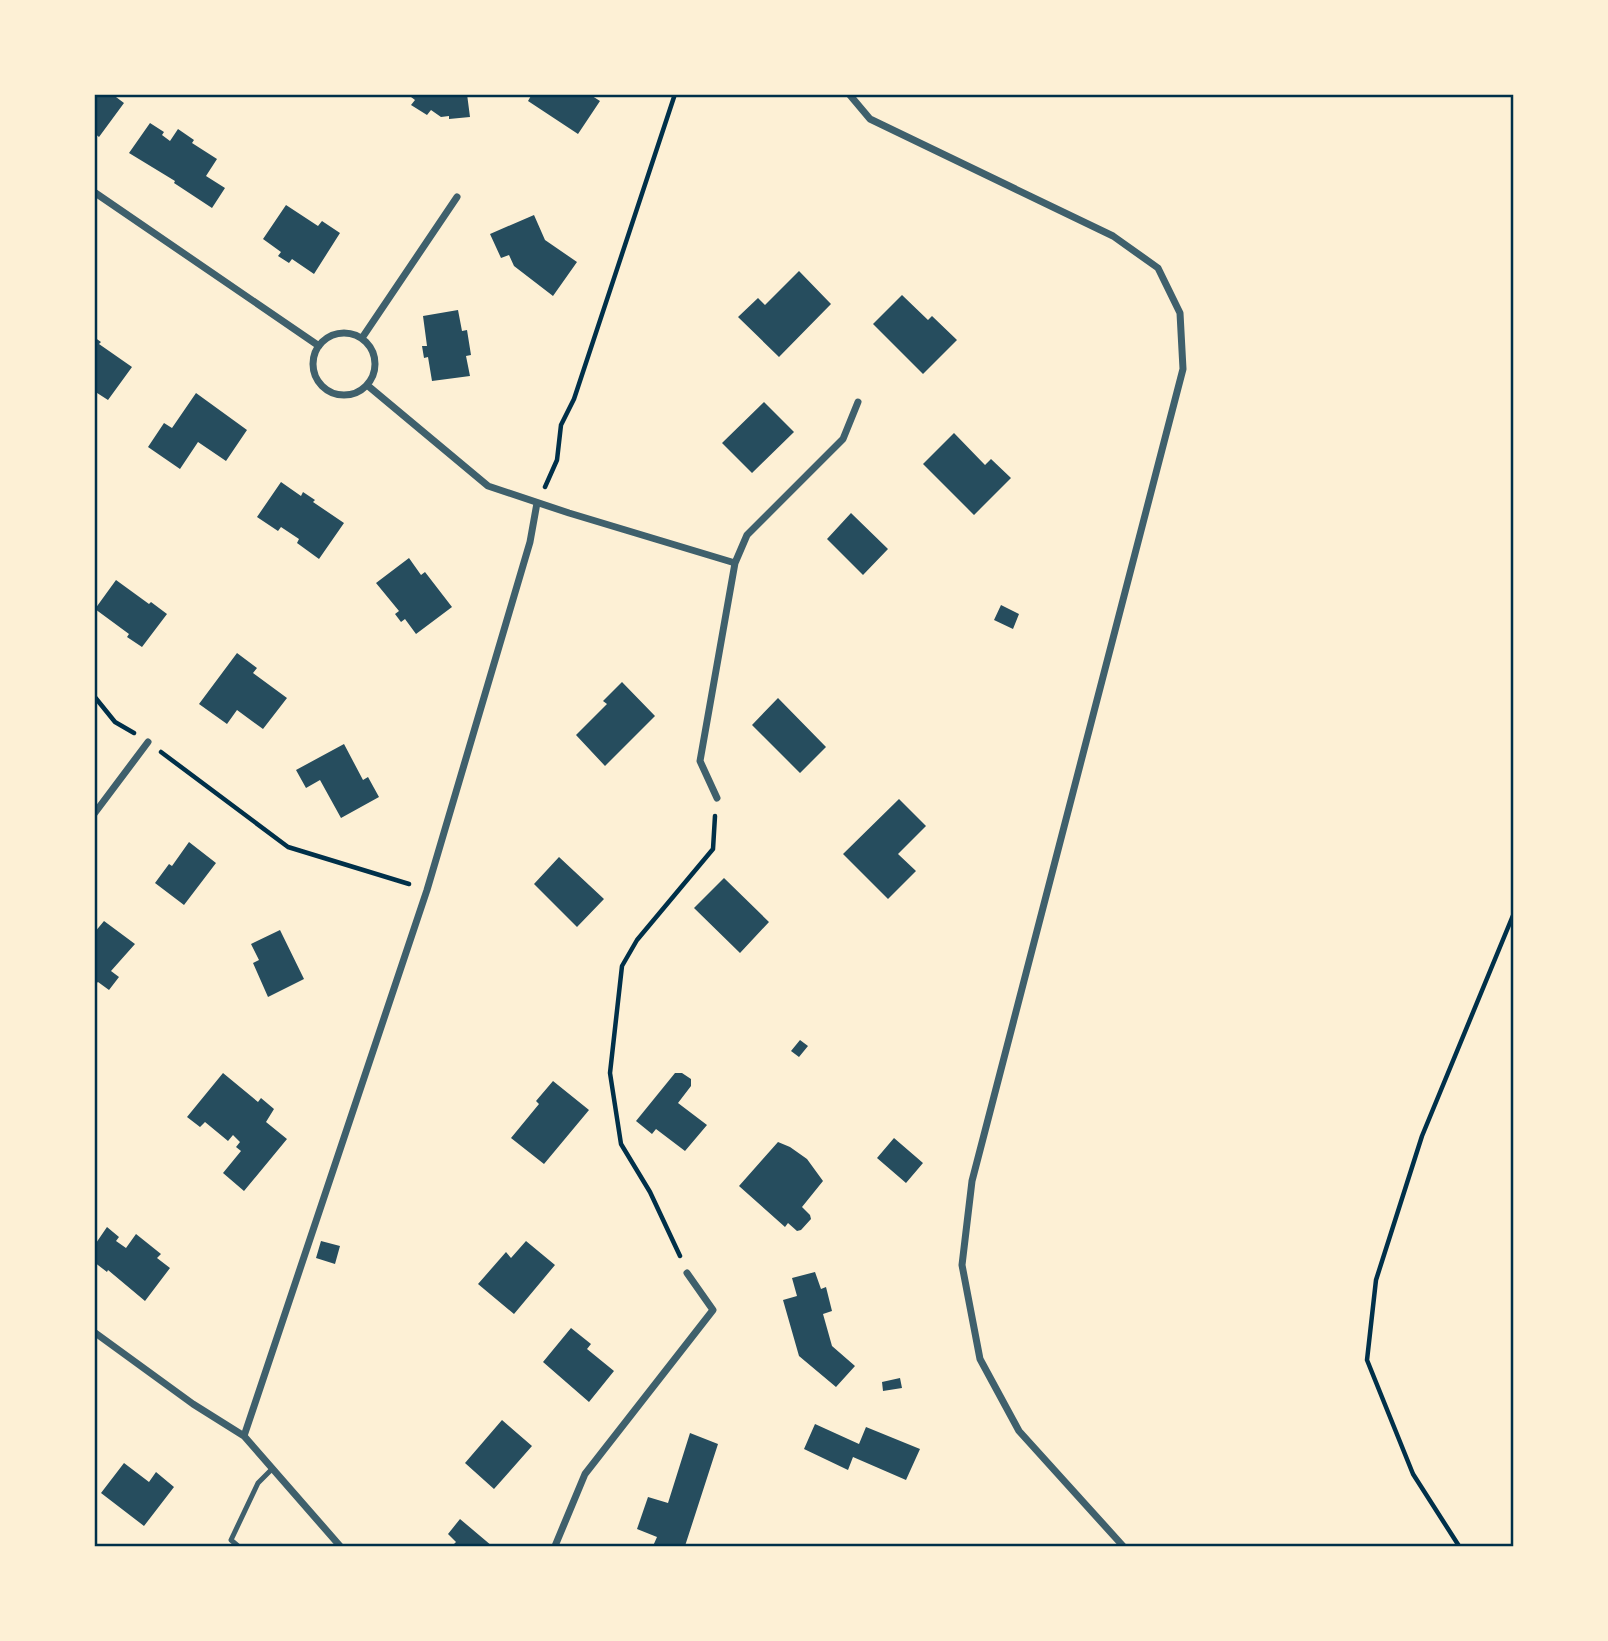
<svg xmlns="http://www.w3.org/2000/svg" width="1608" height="1641" font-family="Ubuntu,sans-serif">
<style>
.building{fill:#264d5e}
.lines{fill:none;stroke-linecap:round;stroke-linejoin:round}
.path{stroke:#003049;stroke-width:4.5}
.service{stroke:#3f606c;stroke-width:5}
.minor{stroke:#3f606c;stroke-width:7}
.neatline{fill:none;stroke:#003049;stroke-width:2.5}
</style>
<rect width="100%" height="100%" fill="#fdf0d5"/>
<!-- building -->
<path class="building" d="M94 94H112L124 103 99 137 94 133Z
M407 94H467L470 117 449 119V116L441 117 431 110 427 115 411 105 415 100Z
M532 94H589L600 101 578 134 528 101Z
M150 123 164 132 162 135 170 141 178 129 194 140 192 143 217 159 206 176 225 188 212 208 174 183 175 181 129 153Z
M286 205 318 226 322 221 340 233 314 274 292 259 289 263 278 256 281 252 263 239Z
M534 215 545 240 577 262 553 296 514 266 509 255 501 258 490 234Z
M799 271 831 304 779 357 738 317 758 298 765 305Z
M902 295 928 320 932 316 957 340 923 374 873 324Z
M458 310 462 331 467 330 471 355 466 356 470 376 432 381 428 357 424 358 422 346H427L423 316Z
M94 337 101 342 99 344 132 367 108 400 94 391Z
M196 393 247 430 226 461 198 442 180 469 148 447 164 423 172 428Z
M764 402 794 432 752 473 722 443Z
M954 433 985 465 991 459 1011 478 974 515 923 464Z
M281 482 301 496 303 492 315 500 313 502 344 523 319 559 297 543 299 539 281 527 278 531 257 517Z
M851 513 888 549 863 575 827 539Z
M409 558 421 575 425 572 452 607 416 634 405 619 401 622 395 614 399 611 376 583Z
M116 580 149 604 151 602 167 614 142 647 127 637 129 634 95 609Z
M1001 605 1019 614 1013 629 994 620Z
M237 653 257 668 253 673 287 698 263 729 237 710 227 724 199 704Z
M622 682 655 716 605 766 576 735 607 704 603 701Z
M778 698 826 747 800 773 752 725Z
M344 744 363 780 368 777 379 797 341 818 320 780 306 788 296 770Z
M899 799 926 826 898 854 916 871 888 899 843 854Z
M189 842 216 863 184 905 155 883 169 864 172 866Z
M559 857 604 899 577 927 534 884Z
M724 878 769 922 740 953 694 908Z
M104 921 135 944 111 971 119 977 109 990 98 982 94 985V933Z
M280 930 304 979 268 997 253 963 259 960 251 944Z
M800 1040 808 1046 799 1057 791 1051Z
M223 1073 258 1102 261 1098 274 1109 266 1122 287 1139 244 1191 223 1173 241 1151 236 1147 240 1142 233 1135 228 1141 205 1122 200 1127 187 1117Z
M675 1073H682L691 1079V1086L678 1103 707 1125 685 1151 656 1129 652 1134 636 1121Z
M553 1081 589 1110 544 1164 511 1138 539 1104 536 1101Z
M894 1138 923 1163 906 1183 877 1158Z
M778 1142 790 1147 807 1159 823 1181 802 1207 810 1215 811 1219 801 1230 797 1231 788 1223 785 1227 739 1186Z
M107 1227 119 1237 116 1241 126 1248 136 1234 161 1254 157 1258 170 1268 145 1301 108 1270 107 1272 94 1262V1246Z
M321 1241 340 1246 335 1264 316 1258Z
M526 1241 555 1265 514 1314 478 1284 506 1252 511 1258Z
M815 1272 821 1289 826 1287 832 1311 823 1314 832 1346 855 1366 836 1387 799 1356 783 1300 797 1296 792 1278Z
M571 1328 591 1344 587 1349 614 1371 589 1402 543 1362Z
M900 1378 902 1388 883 1391 882 1382Z
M502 1420 532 1446 494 1489 465 1463Z
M815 1424 859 1444 866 1427 920 1449 906 1480 853 1457 848 1470 804 1449Z
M690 1433 718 1444 685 1546H653L657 1537 637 1529 648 1497 668 1503Z
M124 1463 149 1482 156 1472 174 1487 144 1526 101 1493Z
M460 1519 492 1546H452L456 1542 448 1534Z"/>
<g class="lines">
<!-- path -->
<path class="path" d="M545 487 557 460 561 425 574 399 675 94
M94 696 115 722 134 733
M161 752 288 847 409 884
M680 1256 650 1192 621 1144 610 1073 622 966 637 940 713 849 715 816
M1459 1546 1413 1474 1367 1360 1376 1280 1422 1136 1514 913"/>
<!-- service -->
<path class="service" d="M238 1546 231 1540 258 1483 272 1469"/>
<!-- minor -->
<path class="minor" d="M849 94 870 119 1113 236 1158 268 1180 313 1183 369 972 1181 962 1265 980 1359 1019 1431 1123 1546
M94 192 319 346
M313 364a31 31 0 1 1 62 0a31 31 0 1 1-62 0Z
M362 338 457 197
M367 385 488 486 569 513 735 563
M717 798 700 761 735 563 747 535 843 439 858 402
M94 814 148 742
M94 1332 193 1404 244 1436 340 1546
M244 1436 427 890 530 542 537 503
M555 1546 585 1474 713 1310 687 1273"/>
</g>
<!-- border -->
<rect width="1608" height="1641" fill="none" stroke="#fdf0d5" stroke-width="192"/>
<rect x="96" y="96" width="1416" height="1449" class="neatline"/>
</svg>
